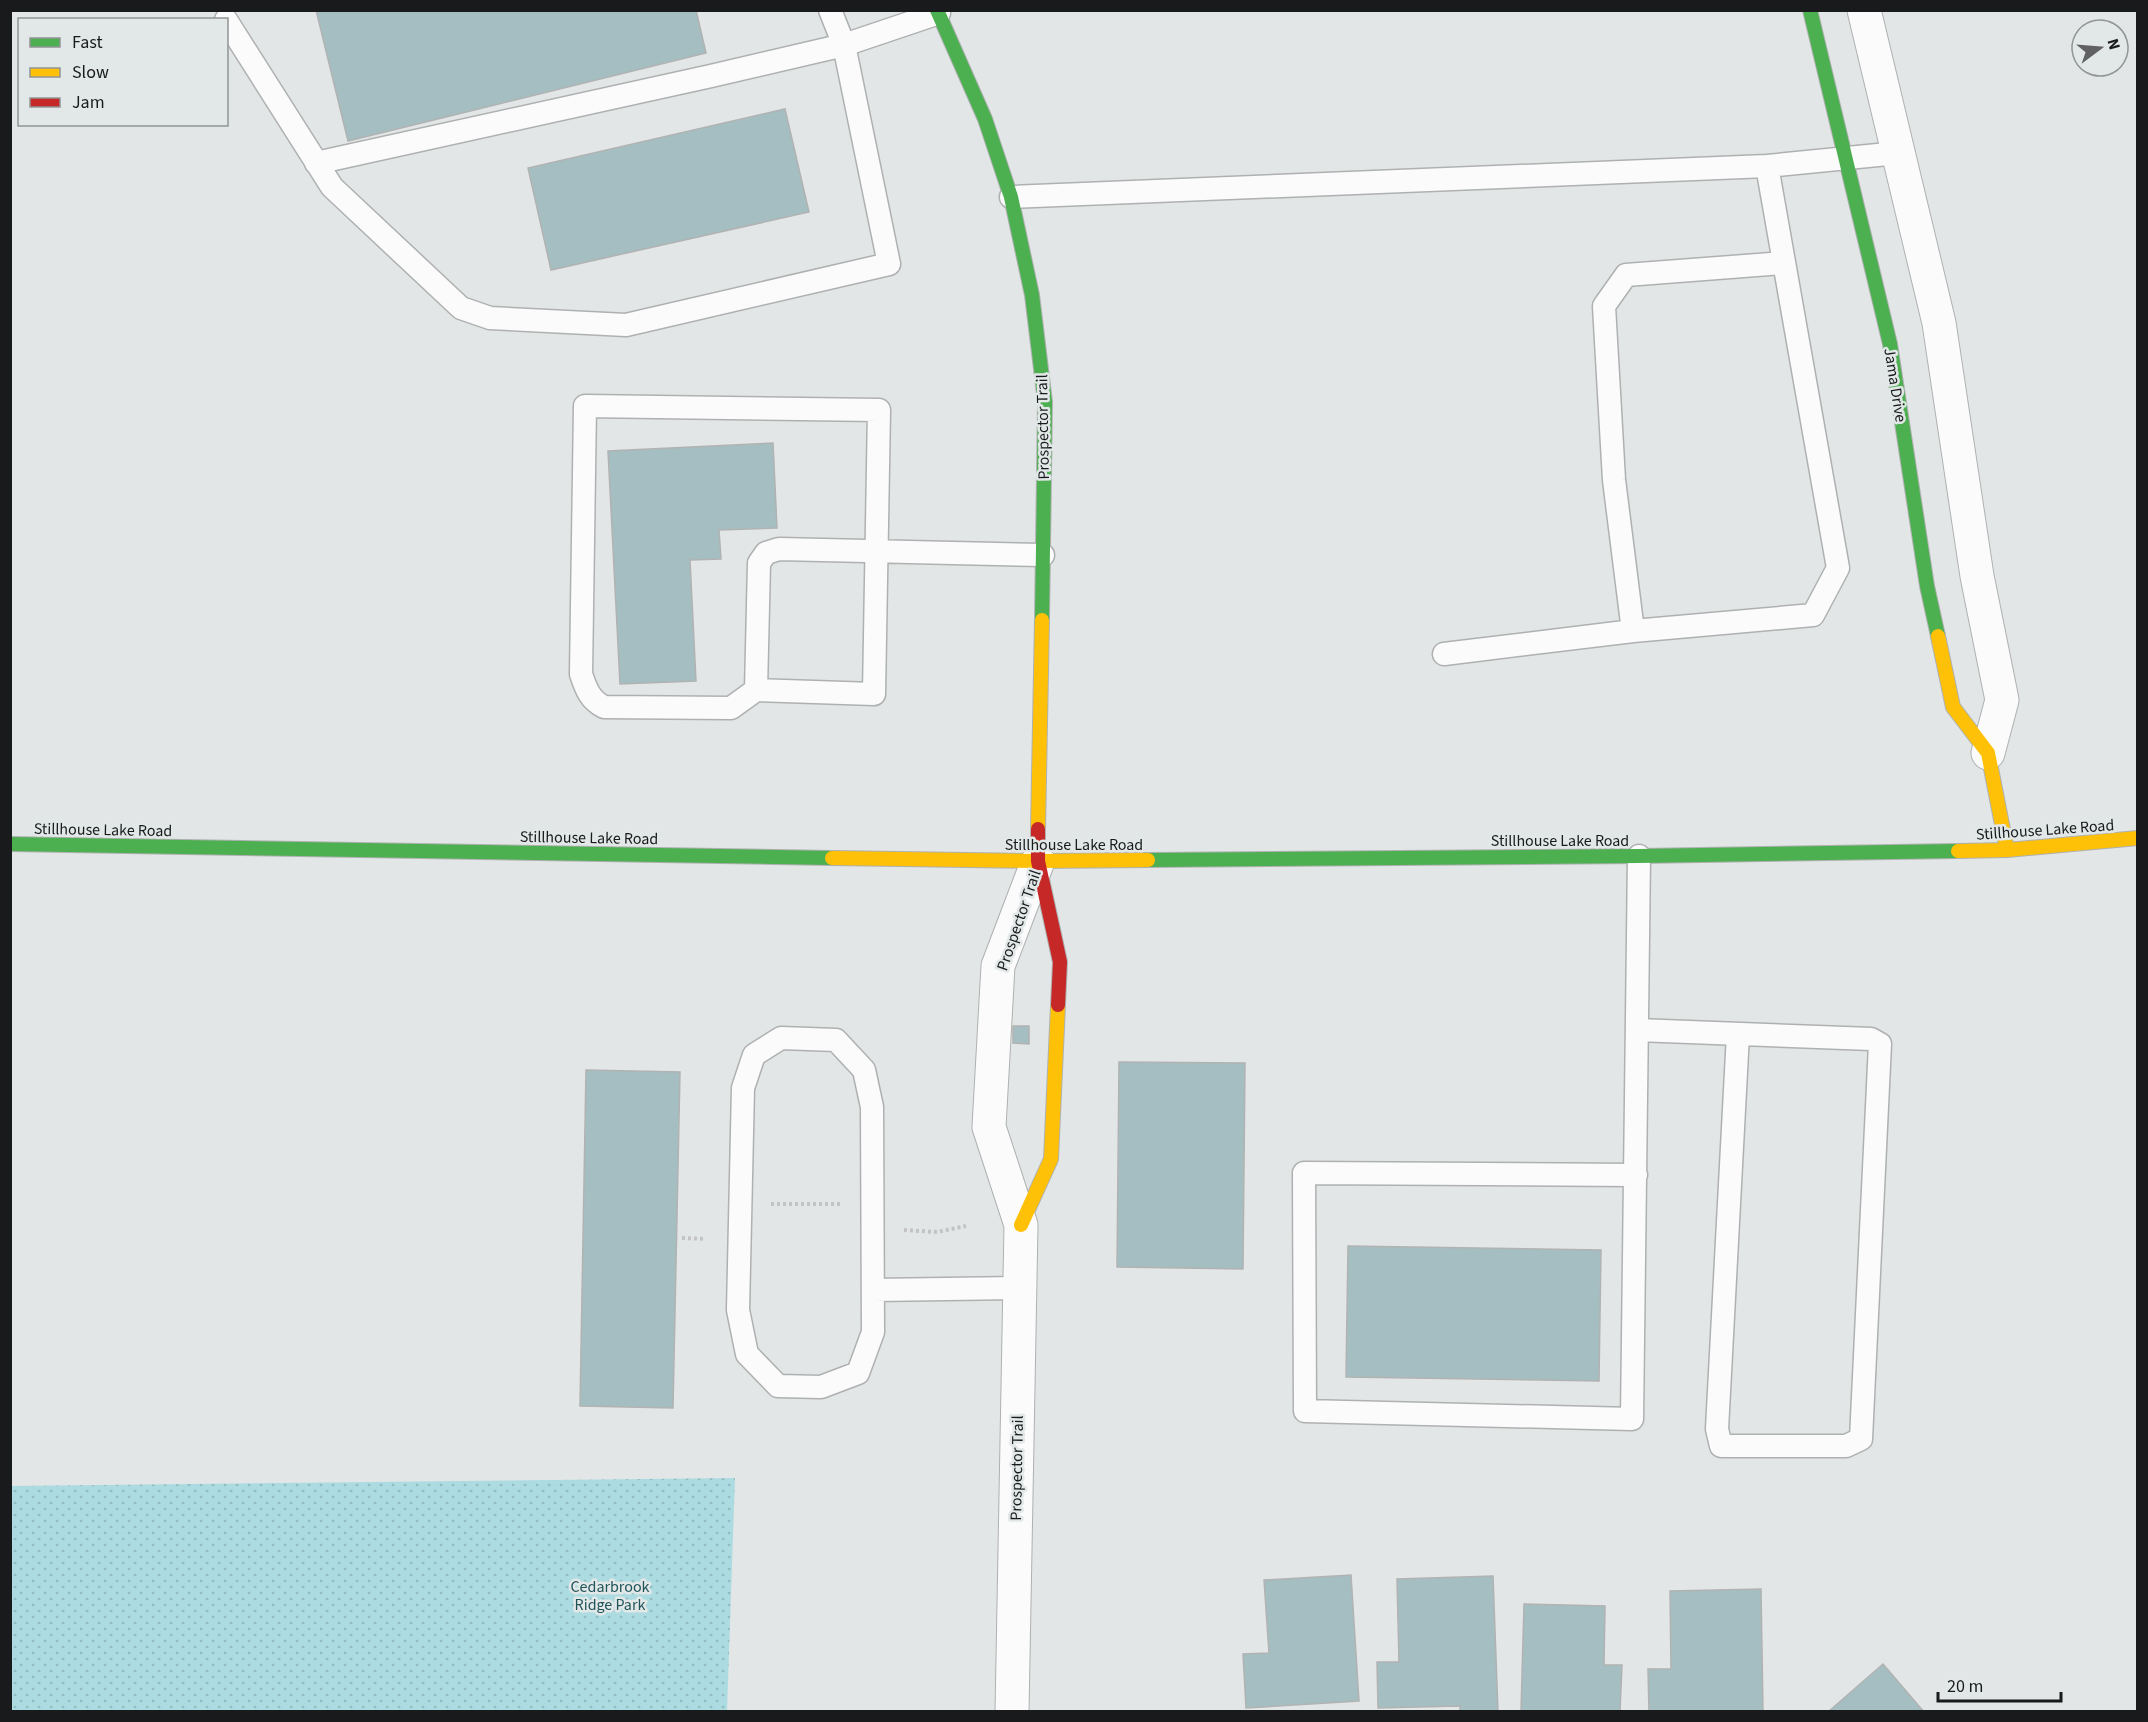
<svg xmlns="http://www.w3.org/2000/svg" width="2148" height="1722" font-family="'Source Sans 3',sans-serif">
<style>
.park{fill:url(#park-dots)}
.building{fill:#a5bec1;stroke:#b1b3b3;stroke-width:1.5}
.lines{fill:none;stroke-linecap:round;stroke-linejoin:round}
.lane-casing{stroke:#afb1b1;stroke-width:25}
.street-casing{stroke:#afb1b1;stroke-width:35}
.fast-casing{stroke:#afb1b1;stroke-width:16}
.slow-casing{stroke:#afb1b1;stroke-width:16}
.jam-casing{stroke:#afb1b1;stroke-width:16}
.path{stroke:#c3c3c4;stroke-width:4;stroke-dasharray:3 3;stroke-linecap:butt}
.lane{stroke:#fbfbfb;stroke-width:22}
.street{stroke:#fbfbfb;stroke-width:33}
.fast{stroke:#4caf50;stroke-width:14}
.slow{stroke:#ffc107;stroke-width:14}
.jam{stroke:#c62828;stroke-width:14}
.labels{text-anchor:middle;stroke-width:5;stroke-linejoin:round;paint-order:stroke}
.street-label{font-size:16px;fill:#191a1b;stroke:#e2e7e7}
.park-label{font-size:16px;fill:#1f545a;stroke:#e2e7e7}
</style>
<defs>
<pattern id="park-dots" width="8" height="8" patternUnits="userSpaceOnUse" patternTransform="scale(1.5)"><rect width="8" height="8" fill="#acdce1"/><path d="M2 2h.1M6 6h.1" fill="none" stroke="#93bcc0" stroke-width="1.8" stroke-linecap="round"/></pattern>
</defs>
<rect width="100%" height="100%" fill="#e3e6e6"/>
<!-- park -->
<path class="park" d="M735 1478 727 1711H11V1486Z"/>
<!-- building -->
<path class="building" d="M316 10H696L706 53 348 141Z
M785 109 809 212 551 270 528 168Z
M773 443 777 528 719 530 721 559 690 560 696 681 620 684 608 451Z
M1013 1026H1029V1044L1013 1043Z
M1119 1062 1245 1063 1243 1269 1117 1267Z
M586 1070 680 1072 673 1408 580 1406Z
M1348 1246 1601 1250 1599 1381 1346 1377Z
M1351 1575 1359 1701 1246 1708 1243 1654 1269 1653 1264 1580Z
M1493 1576 1498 1712H1460V1706L1378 1708 1377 1662H1399L1397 1579Z
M1761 1589 1763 1712H1649L1648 1669H1671L1670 1591Z
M1524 1604 1605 1606 1604 1665H1622L1620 1712 1521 1711Z
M1883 1664 1924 1712H1828Z"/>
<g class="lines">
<defs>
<path id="lane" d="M226 20 332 187 461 308 490 318 626 325 889 264 844 45 830 10
M316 163 711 76 844 45 939 13
M1011 197 1767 166 1898 153
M1633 631 1614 480 1604 306 1626 275 1784 263
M1444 654 1633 631 1813 615 1838 568 1767 166
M756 690 874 694 879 410 585 406 581 674C586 689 590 700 604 707L731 708 756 690 759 563 766 553 779 549 1043 555
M1637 1030 1871 1039 1880 1044 1861 1439 1846 1446H1721L1717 1429 1738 1034
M781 1038 836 1040 864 1070 872 1107 873 1332 858 1373 821 1387 778 1386 747 1354 738 1310 743 1088 754 1055Z
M1636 1175 1304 1173 1305 1411 1632 1419 1639 856
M873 1290 1020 1288"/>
<path id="street" d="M1864 10 1939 323 1977 576 2002 700 1988 753
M1012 1712 1021 1225 989 1127 998 966 1038 861"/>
<path id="fast" d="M937 10 985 119 1011 197 1032 295 1045 402 1042 620
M1810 10 1890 344 1927 586 1938 636
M10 844 832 858
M1148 860 1639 856 1958 851"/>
<path id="slow" d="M1938 636 1953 707 1988 753 2007 850
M1038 829 1042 620
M1958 851 2007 850 2138 838
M832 858 1038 861 1148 860
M1021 1225 1051 1159 1058 1005"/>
<path id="jam" d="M1038 829V861L1060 962 1058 1005"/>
</defs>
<!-- lane casing -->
<use href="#lane" class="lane-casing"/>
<!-- street casing -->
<use href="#street" class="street-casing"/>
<!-- fast casing -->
<use href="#fast" class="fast-casing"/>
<!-- slow casing -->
<use href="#slow" class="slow-casing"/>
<!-- jam casing -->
<use href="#jam" class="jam-casing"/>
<!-- path -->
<path class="path" d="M771 1204H842
M904 1230 937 1232 966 1226
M682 1238 706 1239"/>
<!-- lane -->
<use href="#lane" class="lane"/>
<!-- street -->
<use href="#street" class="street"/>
<!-- fast -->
<use href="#fast" class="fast"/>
<!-- slow -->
<use href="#slow" class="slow"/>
<!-- jam -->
<use href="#jam" class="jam"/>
</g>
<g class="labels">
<!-- street labels -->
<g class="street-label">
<text transform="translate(1896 385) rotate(81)" y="6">Jama Drive</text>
<text transform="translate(1042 427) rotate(-91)" y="6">Prospector Trail</text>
<text transform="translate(103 829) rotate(1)" y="6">Stillhouse Lake Road</text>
<text transform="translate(2045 829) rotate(-4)" y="6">Stillhouse Lake Road</text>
<text transform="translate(589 837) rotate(1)" y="6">Stillhouse Lake Road</text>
<text x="1560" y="846">Stillhouse Lake Road</text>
<text x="1074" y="850">Stillhouse Lake Road</text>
<text transform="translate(1018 920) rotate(-71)" y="6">Prospector Trail</text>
<text transform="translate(1016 1468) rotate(-89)" y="6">Prospector Trail</text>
</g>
<!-- park labels -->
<g class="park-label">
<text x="610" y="1592">Cedarbrook<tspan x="610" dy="18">Ridge Park</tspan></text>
</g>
</g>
<!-- border -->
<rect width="2148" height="1722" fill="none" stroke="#191a1b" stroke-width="24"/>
<!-- legend -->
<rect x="18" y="18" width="210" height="108" fill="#e2e7e7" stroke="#929595" stroke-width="1.5"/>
<rect x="30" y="38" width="30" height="9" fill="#4caf50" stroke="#929595" stroke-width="1.5"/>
<text x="72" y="48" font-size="18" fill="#191a1b">Fast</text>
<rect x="30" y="68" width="30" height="9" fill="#ffc107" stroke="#929595" stroke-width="1.5"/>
<text x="72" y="78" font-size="18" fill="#191a1b">Slow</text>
<rect x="30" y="98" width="30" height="9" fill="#c62828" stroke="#929595" stroke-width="1.5"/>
<text x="72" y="108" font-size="18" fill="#191a1b">Jam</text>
<!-- north arrow -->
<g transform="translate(2100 48) rotate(74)"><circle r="28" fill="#e2e7e7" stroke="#929595" stroke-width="1.5"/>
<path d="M0-4.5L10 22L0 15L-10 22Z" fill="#606162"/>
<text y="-9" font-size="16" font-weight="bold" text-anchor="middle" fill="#191a1b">N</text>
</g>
<!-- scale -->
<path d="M1938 1692v9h123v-9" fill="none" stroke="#191a1b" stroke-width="3"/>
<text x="1947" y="1692" font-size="18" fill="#191a1b" stroke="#e2e7e7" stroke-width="4.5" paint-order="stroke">20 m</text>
</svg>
